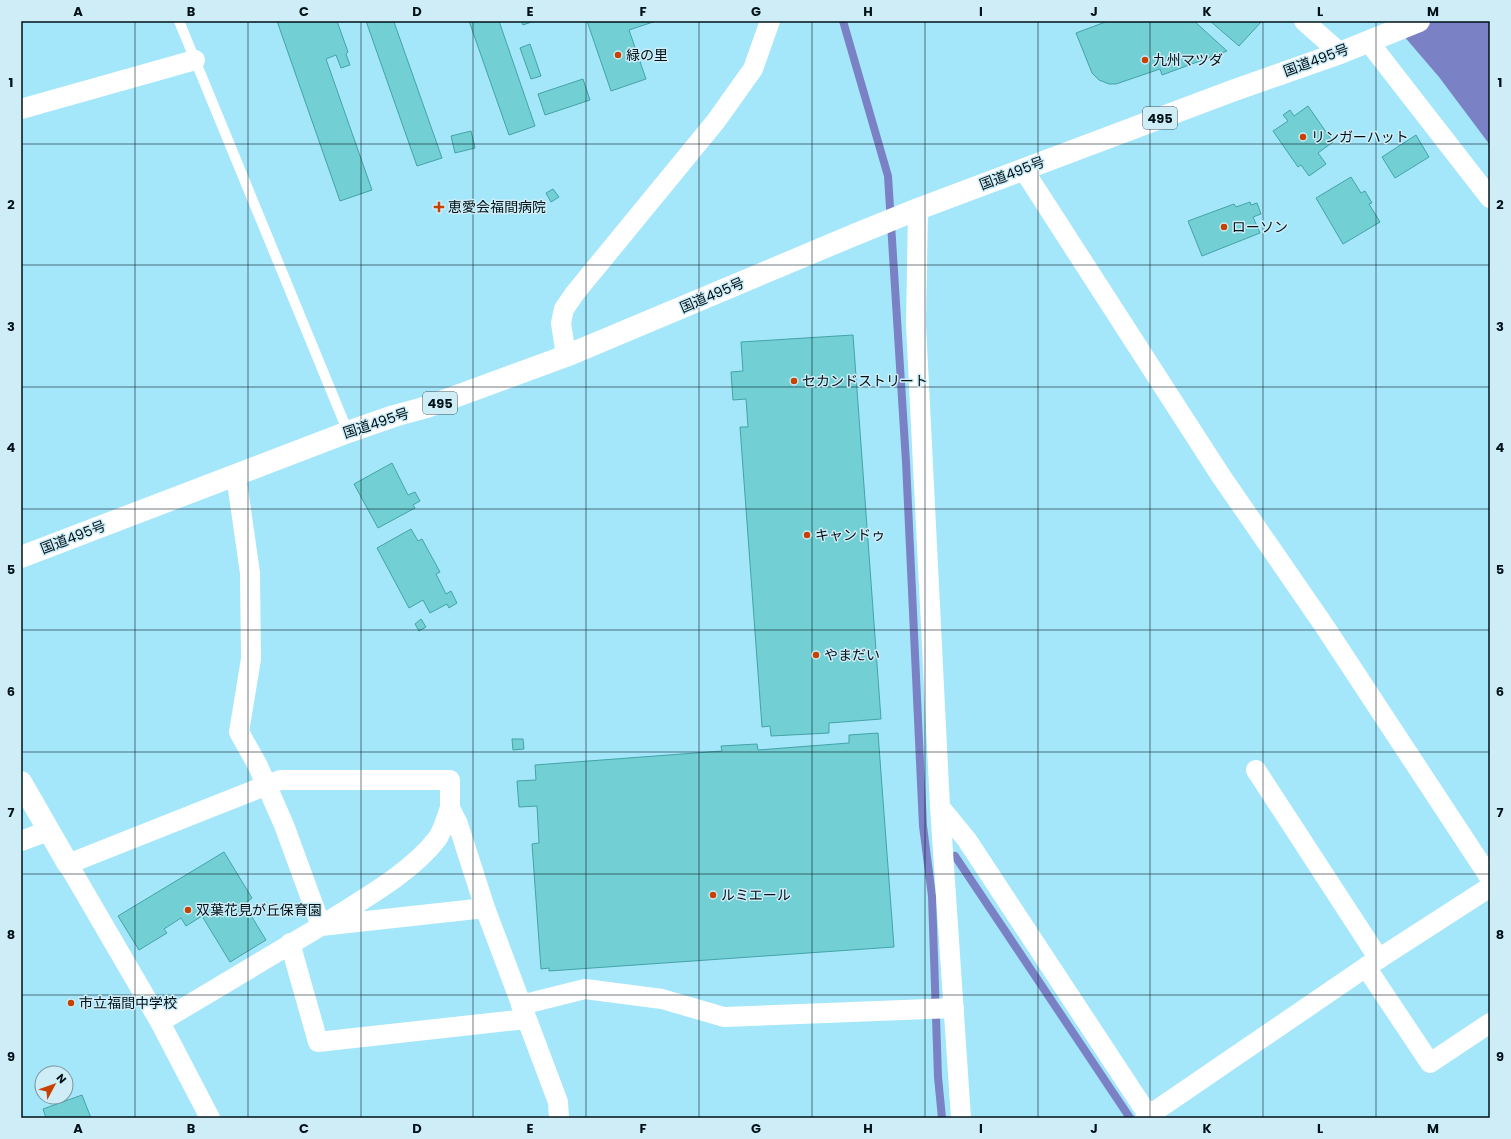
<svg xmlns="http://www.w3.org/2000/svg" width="1511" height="1139" font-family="Poppins,'Noto Sans JP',sans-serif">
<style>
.water{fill:#7b81c5}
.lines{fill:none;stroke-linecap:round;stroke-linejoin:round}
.stream{stroke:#7b81c5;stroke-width:8}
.building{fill:#72cfd3;stroke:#44a3a7}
.lane{stroke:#fff;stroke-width:10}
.street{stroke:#fff;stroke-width:20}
.secondary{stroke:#fff;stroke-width:22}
.highway{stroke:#fff;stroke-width:22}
.grid{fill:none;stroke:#001118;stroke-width:1;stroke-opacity:0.55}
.poi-dot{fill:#c74100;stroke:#ceedf7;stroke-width:1.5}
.labels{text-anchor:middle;stroke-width:3;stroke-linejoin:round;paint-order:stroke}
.shield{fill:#ceedf7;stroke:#3e535b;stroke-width:1}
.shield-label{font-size:13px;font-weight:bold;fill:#001118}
.poi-label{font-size:14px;fill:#001118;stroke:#ceedf7;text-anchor:start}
.street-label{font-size:14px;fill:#001118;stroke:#ceedf7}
.neatline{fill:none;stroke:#001118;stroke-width:1.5}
.grid-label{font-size:13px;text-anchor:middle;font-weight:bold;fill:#001118}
</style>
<rect width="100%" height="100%" fill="#a4e6fa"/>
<!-- water -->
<path class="water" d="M1391 21H1490V145L1439 77Z"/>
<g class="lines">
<!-- stream -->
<path class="stream" d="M843 21 888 176 906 462 923 826 932 896 938 1077 942 1118
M955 856 1130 1118"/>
</g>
<!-- building -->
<path class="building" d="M277 21H337L348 52 346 54 350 65 341 68 336 55 326 59 372 190 340 201Z
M366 21H397L394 22 442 158 417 166Z
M469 21H499L535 126 509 135Z
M521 21H534L523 25Z
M587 21H656L629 30 646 79 611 91Z
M1108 21H1194L1227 51 1162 75 1160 69 1116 84H1109L1099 80 1092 73 1076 33Z
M1210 21H1262L1239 46Z
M530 44 541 76 531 79 520 48Z
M583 79 590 100 545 115 538 94Z
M1308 106 1333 142 1318 153 1326 164 1309 176 1301 165 1298 167 1273 131 1288 121 1283 115 1290 110 1294 116Z
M471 131 475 148 455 153 451 136Z
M1416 135 1429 157 1395 178 1382 157Z
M1351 177 1361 193 1365 191 1372 203 1369 204 1380 222 1343 244 1316 198Z
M553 189 559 197 551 202 546 193Z
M1250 202 1251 205 1257 203 1261 214 1253 217 1260 233 1202 256 1188 221 1234 204 1236 207Z
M853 335 881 719 829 723V733L771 736 770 726 762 727 740 427H748L746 399 733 400 731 372 743 371 741 342Z
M392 463 408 495 415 492 420 501 413 505 415 508 378 528 354 484Z
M411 529 418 541 422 539 440 572 436 574 446 594 451 591 457 603 449 608 447 604 430 613 423 600 409 608 377 548Z
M421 619 426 627 419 631 415 624Z
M878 733 894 947 549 971V968L541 969 532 844 539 843 537 806 519 807 517 781 536 780 535 765 722 751 721 746 757 744 758 750 849 743V735Z
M512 739H523L524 749 513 750Z
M224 852 252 898 244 904 266 940 230 962 202 916 186 926 181 918 164 929 167 933 139 950 118 916Z
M82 1095 91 1118H46L43 1109Z"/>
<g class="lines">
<!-- lane -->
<path class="lane" d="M179 21 348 432"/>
<!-- street -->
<path class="street" d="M1304 21 1340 53
M1368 41 1490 198
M21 109 195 60
M1023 169 1221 476 1323 624 1490 878
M918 209 916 325 940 807 961 1118
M566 356 561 323 564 309 575 293 716 121 753 69 770 21
M236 475 250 573 251 659 239 732 258 766 284 825 321 926C359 901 409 875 437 839 443 831 446 818 450 808
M1256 770 1379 959
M940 807 967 840 1150 1118
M21 841 48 831
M290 943 318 1042 526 1019
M1366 967 1430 1063 1490 1023
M521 1005 585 989 662 999 724 1017 954 1008
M160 1022 321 926 485 908
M210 1118 160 1022 68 864 280 780H450V808L458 824 485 908 558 1102 559 1118
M1145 1118 1366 967 1490 887"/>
<!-- secondary -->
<path class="secondary" d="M21 782 68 864"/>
<!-- highway -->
<path class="highway" d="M21 557 348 432 394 416 427 407 566 356 854 235 918 209 1232 91 1340 53 1419 21"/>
</g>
<!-- grid -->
<path class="grid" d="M135 21V1118M248 21V1118M361 21V1118M473 21V1118M586 21V1118M699 21V1118M812 21V1118M925 21V1118M1038 21V1118M1150 21V1118M1263 21V1118M1376 21V1118M21 144H1490M21 265H1490M21 387H1490M21 509H1490M21 630H1490M21 752H1490M21 874H1490M21 995H1490"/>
<!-- markers -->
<g class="poi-dot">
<circle cx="618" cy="55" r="4"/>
<circle cx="1145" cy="60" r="4"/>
<circle cx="1303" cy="137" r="4"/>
<path d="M437 201h4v4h4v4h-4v4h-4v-4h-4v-4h4z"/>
<circle cx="1224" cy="227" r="4"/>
<circle cx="794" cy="381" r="4"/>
<circle cx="807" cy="535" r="4"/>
<circle cx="816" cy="655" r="4"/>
<circle cx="713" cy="895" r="4"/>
<circle cx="188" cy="910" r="4"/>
<circle cx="71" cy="1003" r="4"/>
</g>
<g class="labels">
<!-- shield labels -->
<g class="shield">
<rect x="1143" y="107" width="34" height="22" rx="3"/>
<rect x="423" y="392" width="34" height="22" rx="3"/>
</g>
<g class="shield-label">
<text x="1160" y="123">495</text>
<text x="440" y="408">495</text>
</g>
<!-- poi labels -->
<g class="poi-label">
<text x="626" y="60">緑の里</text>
<text x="1153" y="65">九州マツダ</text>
<text x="1311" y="142">リンガーハット</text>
<text x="448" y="212">恵愛会福間病院</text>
<text x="1232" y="232">ローソン</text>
<text x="802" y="386">セカンドストリート</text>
<text x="815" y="540">キャンドゥ</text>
<text x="824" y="660">やまだい</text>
<text x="721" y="900">ルミエール</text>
<text x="196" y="915">双葉花見が丘保育園</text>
<text x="79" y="1008">市立福間中学校</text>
</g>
<!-- street labels -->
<g class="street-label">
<text transform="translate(1316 60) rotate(-20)" y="5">国道495号</text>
<text transform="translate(1012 173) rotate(-21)" y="5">国道495号</text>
<text transform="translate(712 295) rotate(-23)" y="5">国道495号</text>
<text transform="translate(376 423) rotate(-18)" y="5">国道495号</text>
<text transform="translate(73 537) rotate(-21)" y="5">国道495号</text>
</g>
</g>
<!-- border -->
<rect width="1511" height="1139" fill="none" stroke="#ceedf7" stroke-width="44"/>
<!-- north arrow -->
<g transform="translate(54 1085) rotate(49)"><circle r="19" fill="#ceedf7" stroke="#7c959e"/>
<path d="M0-3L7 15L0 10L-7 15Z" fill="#c74100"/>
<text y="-6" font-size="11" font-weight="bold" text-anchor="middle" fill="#001118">N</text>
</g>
<rect x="22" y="22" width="1467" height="1095" class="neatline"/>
<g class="grid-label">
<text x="78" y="16">A</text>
<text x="191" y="16">B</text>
<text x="304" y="16">C</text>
<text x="417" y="16">D</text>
<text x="530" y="16">E</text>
<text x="643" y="16">F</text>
<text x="756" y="16">G</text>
<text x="868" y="16">H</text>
<text x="981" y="16">I</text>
<text x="1094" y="16">J</text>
<text x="1207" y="16">K</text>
<text x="1320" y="16">L</text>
<text x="1433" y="16">M</text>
<text x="11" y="87">1</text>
<text x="1500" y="87">1</text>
<text x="11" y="209">2</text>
<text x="1500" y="209">2</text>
<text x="11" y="331">3</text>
<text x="1500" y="331">3</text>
<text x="11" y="452">4</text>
<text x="1500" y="452">4</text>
<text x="11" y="574">5</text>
<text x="1500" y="574">5</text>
<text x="11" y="696">6</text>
<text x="1500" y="696">6</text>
<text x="11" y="817">7</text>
<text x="1500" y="817">7</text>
<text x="11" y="939">8</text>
<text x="1500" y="939">8</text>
<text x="11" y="1061">9</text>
<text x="1500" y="1061">9</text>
<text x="78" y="1133">A</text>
<text x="191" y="1133">B</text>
<text x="304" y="1133">C</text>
<text x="417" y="1133">D</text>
<text x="530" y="1133">E</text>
<text x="643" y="1133">F</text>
<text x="756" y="1133">G</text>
<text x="868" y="1133">H</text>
<text x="981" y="1133">I</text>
<text x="1094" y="1133">J</text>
<text x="1207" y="1133">K</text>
<text x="1320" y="1133">L</text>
<text x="1433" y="1133">M</text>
</g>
</svg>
